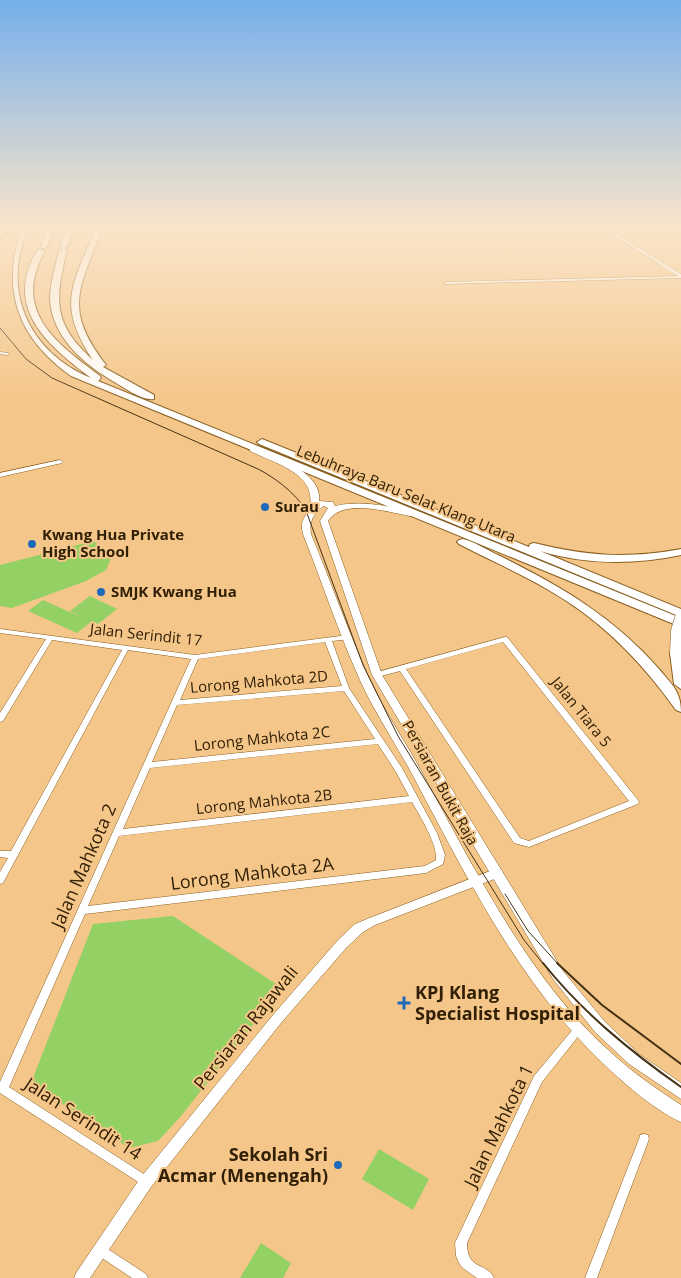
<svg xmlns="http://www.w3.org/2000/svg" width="681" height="1278" font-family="'Open Sans',sans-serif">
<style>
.green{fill:#93d165}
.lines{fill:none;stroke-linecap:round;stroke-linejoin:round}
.minor-casing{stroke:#895f20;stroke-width:1}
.tertiary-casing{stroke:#895f20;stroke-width:1}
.secondary-casing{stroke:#895f20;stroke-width:1}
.motorway-casing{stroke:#895f20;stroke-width:2}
.minor{fill:#fff;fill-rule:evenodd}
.tertiary{fill:#fff;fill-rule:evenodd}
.secondary{fill:#fff;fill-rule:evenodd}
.motorway{fill:#fff;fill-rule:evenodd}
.tram-far1{stroke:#453114;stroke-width:1}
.tram{stroke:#453114;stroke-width:2}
.motorway-bridge-casing{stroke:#895f20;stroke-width:13;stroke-linecap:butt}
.motorway-bridge{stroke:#fff;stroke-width:12}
.poi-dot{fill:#1e69b9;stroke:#f5c689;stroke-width:2}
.labels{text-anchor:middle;stroke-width:4;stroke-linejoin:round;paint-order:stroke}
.street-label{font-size:15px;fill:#312006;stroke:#f5c689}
.poi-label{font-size:15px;font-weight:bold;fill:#312006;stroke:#f5c689;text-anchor:start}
.near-street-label{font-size:18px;fill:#312006;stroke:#f5c689}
.near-poi-label{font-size:18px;font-weight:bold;fill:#312006;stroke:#f5c689;text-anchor:start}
</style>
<rect width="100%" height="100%" fill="#f5c689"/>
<!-- green -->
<path class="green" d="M93 541 113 554 106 570 86 581 12 608 0 606V565Z
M90 596 117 609 98 624 92 621 77 633 28 611 43 600 81 617 70 611Z
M173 916 282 988 181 1116 158 1141 129 1148 31 1083 93 924Z
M379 1149 429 1179 413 1210 362 1179Z
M261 1243 291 1263 283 1278H240Z"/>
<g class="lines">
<defs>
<path id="minor" d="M599 226H604L681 274V278L446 284 444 283 446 282 678 276Z
M0 352 9 353V354L7 355 0 354Z
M60 460 63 462 62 463 0 477V473Z
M0 629 195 655 348 635H350L351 637 350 639 332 641 349 688 402 768 437 833 445 855 443 864 426 873 85 914 9 1087 150 1178 151 1182 150 1186 146 1187 0 1093V1082L191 659 128 650 3 883 0 884V872L8 858 0 857V851H11L122 650 52 640 3 721 0 722V713L46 639 0 633ZM325 642 342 686 180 700 198 659ZM344 691 375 739 152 762 177 705ZM378 744 396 772 409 796 123 829 150 768ZM412 802C420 816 438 845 436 860L425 866 88 906 119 836Z
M505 637H507L638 800 639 802 638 804 529 847 514 843 400 671 377 677 373 675 374 673ZM503 642 629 801 529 841 520 838 406 669Z
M577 1026 580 1028 582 1031 580 1034 542 1082 467 1243C467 1271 487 1262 494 1278H477L464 1269 460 1265 456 1256 455 1243 534 1076 574 1028Z
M644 1134 648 1135 649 1139 597 1278H585L639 1139 640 1135Z
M100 1244 146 1274 148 1278H132L96 1254 94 1250 96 1246Z"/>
<path id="tertiary" d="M498 868 502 870 503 873 502 876 375 925 363 932 346 948 281 1023 151 1187 90 1278H74L76 1273 141 1177 273 1015 338 940 355 924 367 919Z"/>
<path id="secondary" d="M250 447H256C276 458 323 472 319 501L333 502 335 506C361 500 385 506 410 510L414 513 410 516C387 512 343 498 328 521L382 675 563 971 605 1022 639 1054 681 1083V1099L629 1064 595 1032 553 979 372 675 320 521 328 508 324 506C313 513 309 522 311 534 331 582 348 631 369 678 385 713 408 745 426 780 475 870 529 978 606 1048 629 1070 655 1088 681 1105V1122C661 1113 635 1093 619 1078 525 996 470 883 412 774 395 742 374 712 359 678 338 631 322 582 303 534 299 517 307 519 310 505 316 473 272 462 250 451Z"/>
<path id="motorway" d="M22 226H29C0 289 28 352 91 378 47 345 2 307 38 249L45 251C11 311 56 343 100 376L101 378 98 381 681 618V627L71 376C18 338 0 291 22 226Z
M48 226H55L47 247 40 249Z
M67 226H74L68 246 64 248 67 250C55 300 52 323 93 360 54 302 75 283 96 226H103C81 287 61 307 106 365L103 367 154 395V399C143 401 126 389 116 383 85 365 52 338 50 299 50 282 56 266 59 250L63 248 60 246Z
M262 439 529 547 530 544 534 543C588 556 626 559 681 549V555C634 565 587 565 540 551L681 609V617L259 444 257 442Z
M463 539C475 542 487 550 498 555 559 585 614 617 659 669 672 685 681 691 681 712L676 710C646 668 612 631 568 602 534 579 495 563 459 544L457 542 459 540Z
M676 649 681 651V689L674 684 670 653Z"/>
</defs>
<!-- minor casing -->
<use href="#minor" class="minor-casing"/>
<!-- tertiary casing -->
<use href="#tertiary" class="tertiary-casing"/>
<!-- secondary casing -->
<use href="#secondary" class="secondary-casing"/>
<!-- motorway casing -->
<use href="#motorway" class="motorway-casing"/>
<!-- minor -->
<use href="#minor" class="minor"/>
<!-- tertiary -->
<use href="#tertiary" class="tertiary"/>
<!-- secondary -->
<use href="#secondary" class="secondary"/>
<!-- motorway -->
<use href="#motorway" class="motorway"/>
<!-- tram-far1 -->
<path class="tram-far1" d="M0 239 14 226
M0 328 26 359 52 378 258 469C277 479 292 491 305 508L363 665 398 736 524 940 544 965
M505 894 528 931 559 965"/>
<!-- tram -->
<path class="tram" d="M543 963C582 1012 630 1051 681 1087
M557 963 602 1005 681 1064"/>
<defs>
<path id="motorway-bridge" d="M676 653 677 631 681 618"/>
</defs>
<!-- motorway-bridge casing -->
<use href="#motorway-bridge" class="motorway-bridge-casing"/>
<!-- motorway-bridge -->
<use href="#motorway-bridge" class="motorway-bridge"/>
</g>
<!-- sky -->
<linearGradient id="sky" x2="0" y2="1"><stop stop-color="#75afeb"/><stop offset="0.56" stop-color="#fae5ca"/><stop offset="1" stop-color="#fae5ca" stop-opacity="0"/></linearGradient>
<rect width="681" height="405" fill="url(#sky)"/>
<!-- markers -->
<g class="poi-dot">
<circle cx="265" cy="507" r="5"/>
<circle cx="32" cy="544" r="5"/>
<circle cx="101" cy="592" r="5"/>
<path d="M401.5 995.5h5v5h5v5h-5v5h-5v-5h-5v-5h5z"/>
<circle cx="338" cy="1165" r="5"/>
</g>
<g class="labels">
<!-- street labels -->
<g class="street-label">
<text transform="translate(406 494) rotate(22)" y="5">Lebuhraya Baru Selat Klang Utara</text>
<text transform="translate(146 635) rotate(6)" y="5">Jalan Serindit 17</text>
<text transform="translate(259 682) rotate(-5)" y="5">Lorong Mahkota 2D</text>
<text transform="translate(581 712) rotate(51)" y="5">Jalan Tiara 5</text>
<text transform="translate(262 739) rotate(-6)" y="5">Lorong Mahkota 2C</text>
<text transform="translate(440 783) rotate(61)" y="5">Persiaran Bukit Raja</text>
<text transform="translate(264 802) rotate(-6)" y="5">Lorong Mahkota 2B</text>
</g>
<!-- poi labels -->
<g class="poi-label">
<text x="275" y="512">Surau</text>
<text x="42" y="540">Kwang Hua Private<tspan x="42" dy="17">High School</tspan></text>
<text x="111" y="597">SMJK Kwang Hua</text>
</g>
<!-- near-street labels -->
<g class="near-street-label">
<text transform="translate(84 866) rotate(-66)" y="6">Jalan Mahkota 2</text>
<text transform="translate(252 874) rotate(-7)" y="6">Lorong Mahkota 2A</text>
<text transform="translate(246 1028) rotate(-51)" y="6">Persiaran Rajawali</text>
<text transform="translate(83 1119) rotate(33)" y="6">Jalan Serindit 14</text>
<text transform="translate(499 1126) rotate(-64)" y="6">Jalan Mahkota 1</text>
</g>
<!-- near-poi labels -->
<g class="near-poi-label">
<text x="415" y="999">KPJ Klang<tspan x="415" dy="21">Specialist Hospital</tspan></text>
<text x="328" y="1161" text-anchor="end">Sekolah Sri<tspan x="328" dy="21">Acmar (Menengah)</tspan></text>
</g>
</g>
</svg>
